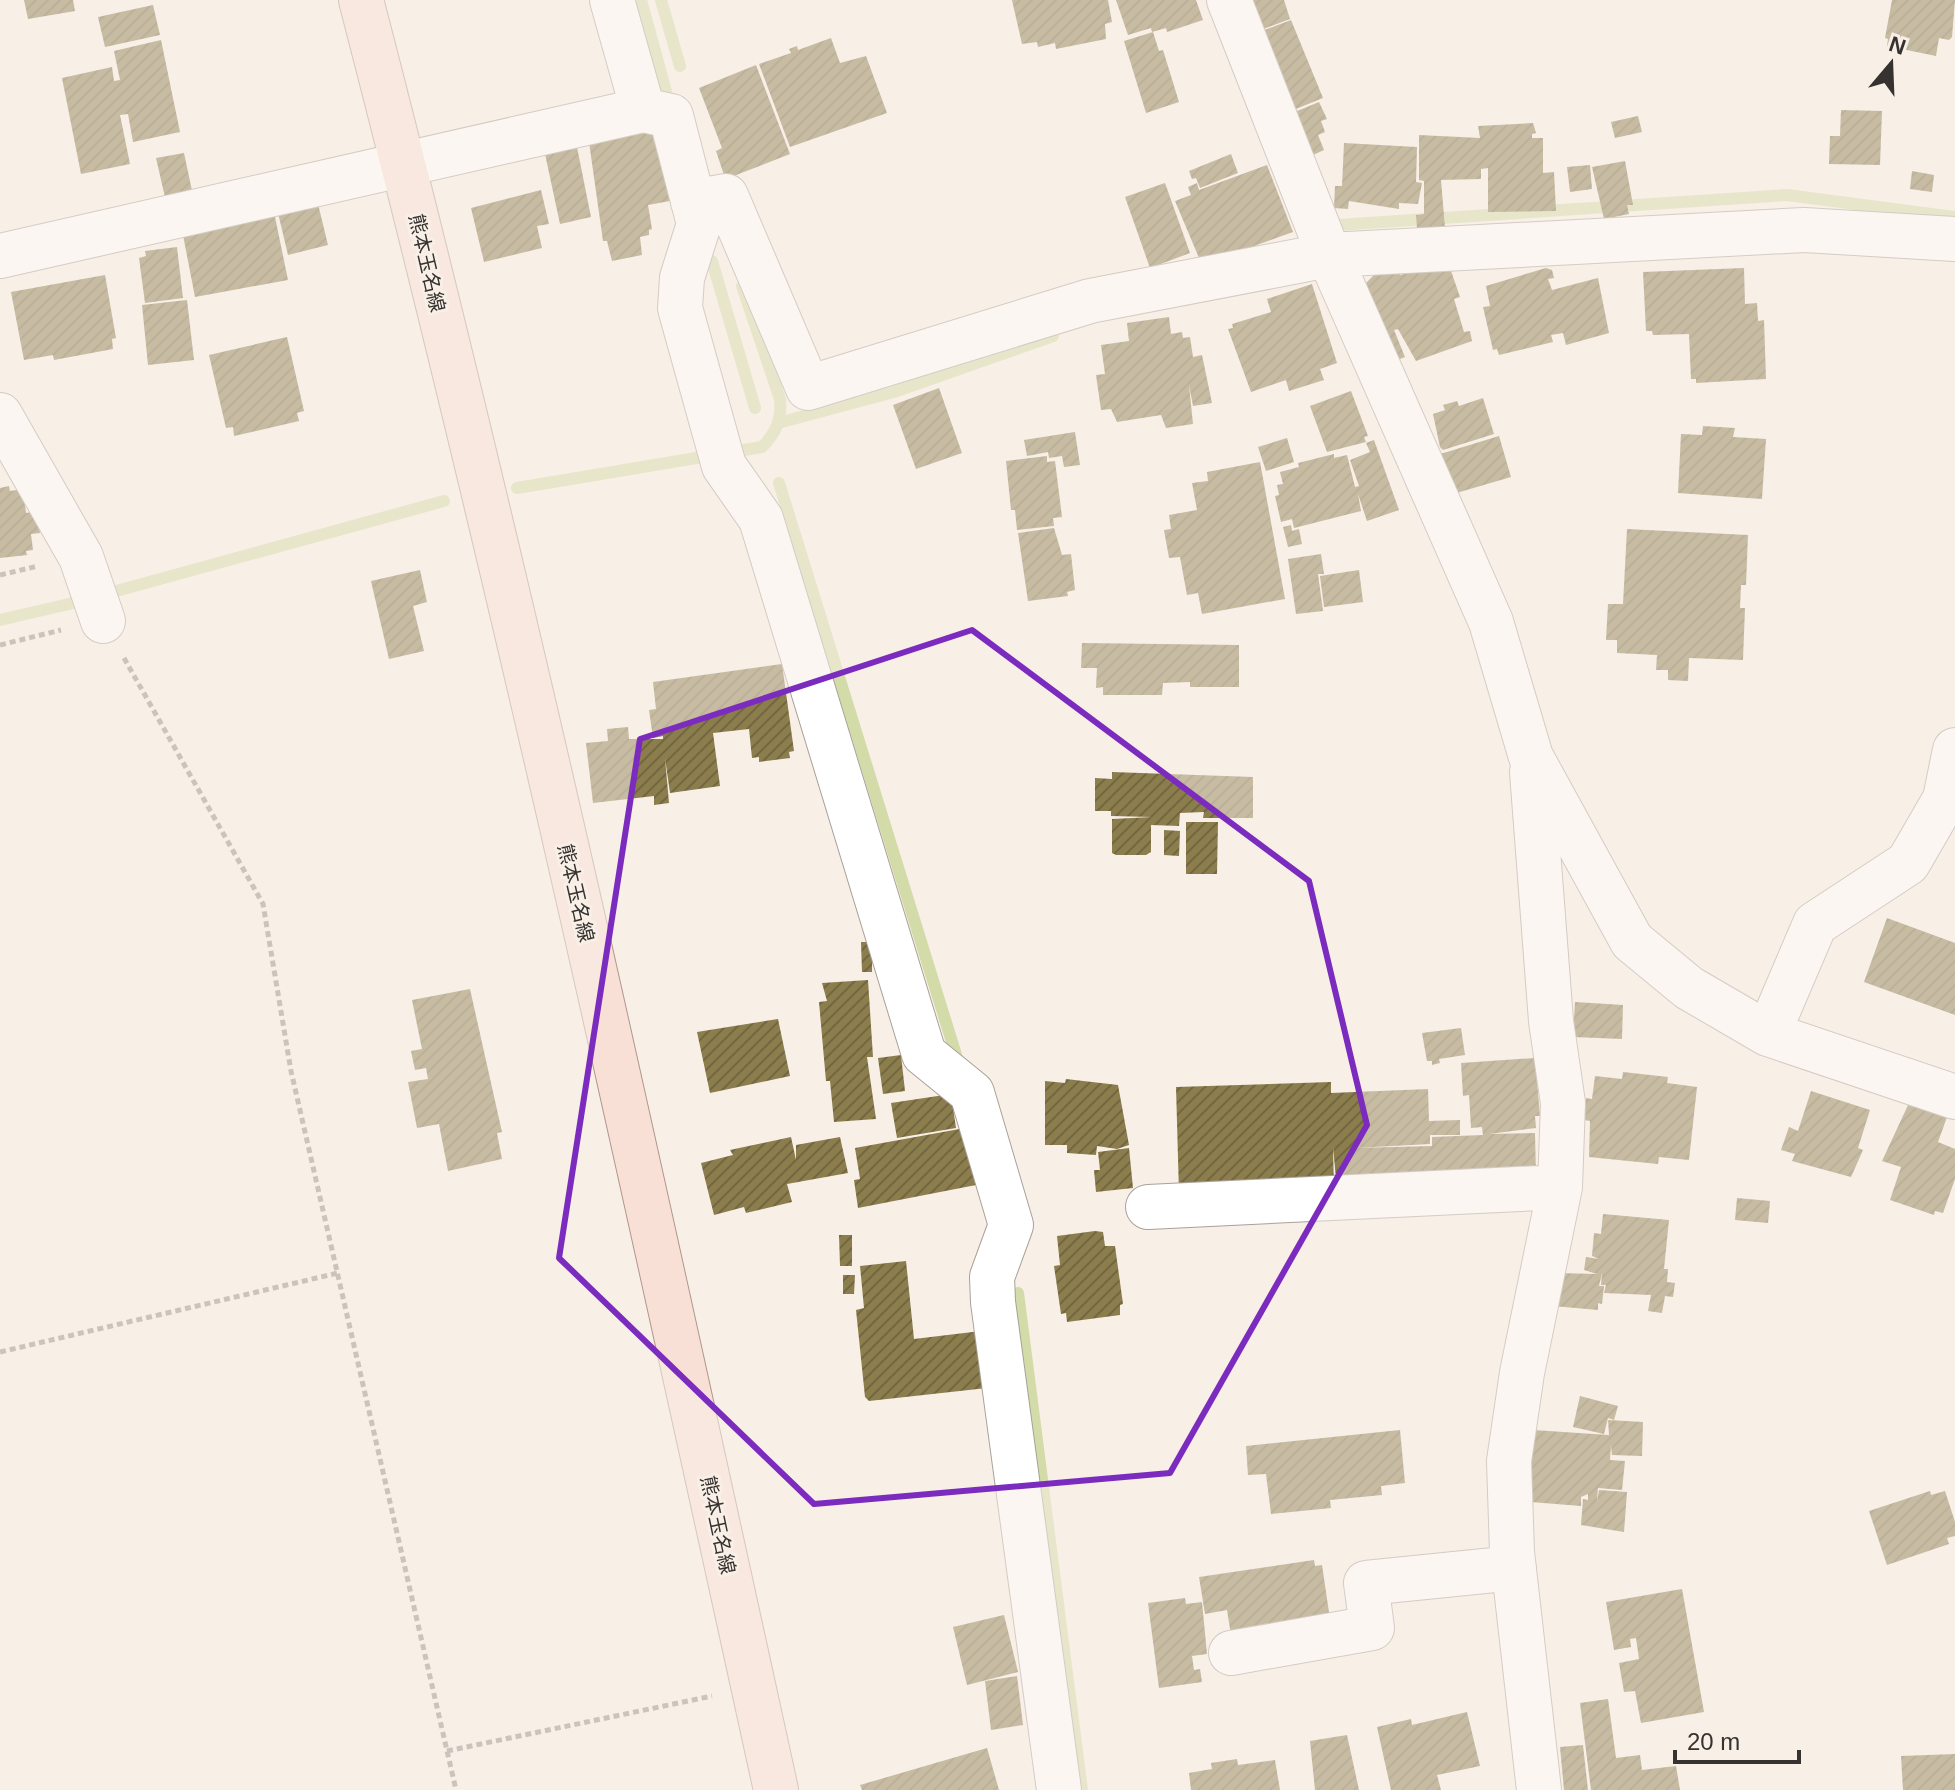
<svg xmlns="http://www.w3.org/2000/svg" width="1955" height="1790" font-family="Helvetica,'Noto Sans JP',sans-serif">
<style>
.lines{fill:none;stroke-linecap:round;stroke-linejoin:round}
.stream{stroke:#d3dca9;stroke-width:12}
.building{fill:url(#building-hatch)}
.minor-casing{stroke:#a9a199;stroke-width:46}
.major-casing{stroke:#b0968b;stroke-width:46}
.path{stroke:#96908a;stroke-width:5;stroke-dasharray:6 4;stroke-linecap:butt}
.minor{stroke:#fff;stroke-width:44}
.major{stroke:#f8e0d7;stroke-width:44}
.marked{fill:none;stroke:#7b2cbf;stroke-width:6;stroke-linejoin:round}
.labels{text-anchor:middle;stroke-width:6;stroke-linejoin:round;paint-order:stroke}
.street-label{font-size:20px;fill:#35322f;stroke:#f8efe7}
</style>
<defs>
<pattern id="building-hatch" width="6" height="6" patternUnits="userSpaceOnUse" patternTransform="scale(2)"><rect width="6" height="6" fill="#8c7d4d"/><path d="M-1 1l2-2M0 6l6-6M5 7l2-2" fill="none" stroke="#736740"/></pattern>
</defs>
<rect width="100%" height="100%" fill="#f8efe7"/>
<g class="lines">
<!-- stream -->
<path class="stream" d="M641 0 666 91
M661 0 680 66
M1338 225 1787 195 1955 217
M712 261 755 408
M778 423 894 392 1053 336
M779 483 957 1058
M517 488 762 447C776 433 782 419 780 399L742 286
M0 620 69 604 444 501
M1018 1293 1082 1790"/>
</g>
<!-- building -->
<path class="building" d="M24 0H73L75 11 28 19Z
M1012 0H1108L1112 22 1105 24 1106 39 1056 49 1055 43 1038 47 1037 42 1022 44Z
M1116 0H1196L1203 20 1167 32 1166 28 1152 32 1151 28 1128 35Z
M1240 0H1284L1290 19 1253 33Z
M1892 0H1955L1952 37 1949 40 1939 38 1936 56 1887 46 1888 39 1885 38Z
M153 5 160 35 105 47 98 17Z
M1291 20 1323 98 1286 113 1254 34Z
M1153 32 1159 51 1163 50 1179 102 1146 113 1124 41Z
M831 38 840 63 866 56 887 113 790 147 759 64 791 53 789 49 797 46 798 50Z
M161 40 180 132 133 142 128 114 120 115 130 164 81 174 62 78 112 67 114 81 120 80 114 51Z
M756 65 790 154 731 177 730 174 724 175 716 151 722 148 699 88Z
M1319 102 1327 119 1321 121 1325 132 1318 135 1324 150 1302 160 1285 116Z
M1841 110 1882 111 1880 165 1829 164 1830 136H1840Z
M1638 116 1642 132 1615 138 1611 122Z
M1533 123 1536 133 1532 134V138H1543V173L1554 172 1556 211 1488 212V168L1481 169V179L1441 180 1445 228 1417 229 1416 215 1424 214V181L1419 180V135L1480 138 1478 126Z
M652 130 654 142 660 141 670 201 648 205 652 229 649 230V235L640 237 642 255 612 261 607 241H603L589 142Z
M1344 143 1417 147 1416 182 1422 183 1418 204 1399 203V209L1349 201 1348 209 1334 208 1335 186H1342Z
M577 147 591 217 560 224 545 154Z
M184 153 194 200 167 206 156 158Z
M1231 154 1238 173 1200 188 1196 178 1192 179 1189 171Z
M1625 161 1633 205H1627L1629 214 1604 219 1592 167Z
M1267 165 1293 232 1202 265 1175 201 1191 195 1188 187 1197 183 1199 190Z
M1590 165 1592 189 1570 192 1567 167Z
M1912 171 1934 175 1932 192 1910 189Z
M1165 183 1190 253 1150 268 1125 197Z
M541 190 549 224 537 226 542 248 484 262 471 208Z
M318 204 328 245 288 255 278 213Z
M274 212 288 280 195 297 183 235Z
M177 247 183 298 145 303 139 258 146 256 145 251Z
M1441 263 1449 265 1460 297 1454 299 1464 332 1470 331 1472 341 1416 361 1398 329 1394 330 1405 357 1384 365 1360 289 1379 270 1398 267 1400 275Z
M1546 268 1552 270 1554 278 1548 279 1552 290 1598 278 1609 333 1566 345 1563 333 1551 335 1553 342 1499 355 1497 349 1493 350 1483 307 1490 306 1486 286Z
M1744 268 1745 304 1757 303 1758 321 1764 320 1766 379 1696 383V379H1691L1689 334 1653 335 1652 331H1646L1643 272Z
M105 275 116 338 112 339 113 349 54 360 53 355 24 360 11 292Z
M1312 284 1337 363 1320 369 1324 380 1289 391 1286 380 1251 392 1228 329 1233 328 1232 324 1271 312 1267 299Z
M187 300 194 360 148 365 142 305Z
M1169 317 1171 334 1182 332 1183 338 1190 337 1193 357 1202 355 1212 403 1193 406 1189 385 1193 424 1166 428 1161 415 1117 422 1111 409 1101 410 1096 375 1105 374 1101 345 1129 341 1127 323Z
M287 337 304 411 297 413 299 421 234 436 233 427 226 428 209 355Z
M939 388 962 453 916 469 893 405Z
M1351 391 1368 436 1364 437 1366 442 1327 452 1310 406Z
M1483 398 1494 434 1443 450 1440 447 1433 414 1445 410 1443 405 1457 401 1459 406Z
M1703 426 1735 428 1733 437 1766 439 1762 499 1678 493 1681 434 1702 435Z
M1075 432 1080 465 1064 467 1062 456 1049 458 1048 452 1027 456 1024 440Z
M1499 436 1511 477 1436 499 1424 459Z
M1287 438 1294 462 1266 471 1258 447Z
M1374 440 1399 510 1367 521 1358 494 1361 511 1294 528 1292 519 1281 522 1275 496 1279 495 1277 485 1283 484 1280 472 1299 467 1298 463 1334 454V458L1347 455 1355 487 1359 486 1350 460 1370 452 1366 443Z
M1047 456V462L1055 461 1062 517 1053 518 1054 526 1017 530 1015 510H1011L1006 461Z
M1260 462 1285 599 1202 614 1198 593 1187 595 1180 557 1169 558 1164 530 1171 529 1169 515 1197 510 1192 483 1208 481 1207 472Z
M9 486 10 491 23 489 26 513 37 511 40 533 31 534 33 550 26 551 27 555 0 558V488Z
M1291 525 1292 531 1299 529 1302 544 1288 547 1283 527Z
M1054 528 1062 555 1071 554 1075 590 1067 592 1068 596 1028 601 1018 533Z
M1627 529 1748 535 1746 585H1741L1740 608H1745L1743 660 1689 658 1688 681 1668 680V670H1656L1657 655 1617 653V640H1606L1608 604H1623Z
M1321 554 1324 574H1318L1323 611 1296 614 1288 559Z
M420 570 427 602 413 606 424 651 389 659 371 581Z
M1359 570 1363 602 1324 607 1320 576Z
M1082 643 1239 645V687H1190V682L1163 683 1162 695H1103V687L1096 688 1097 668H1081Z
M782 664 794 751 789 752 790 758 759 762V757L752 758 749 729 713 733 720 786 670 793 665 758 669 803 654 805V796L593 803 586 743 608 741 607 729 628 727 629 739H663V736L653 738 649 710 656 709 653 682Z
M1112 772 1253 777V818H1203L1204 812 1180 813 1179 826 1151 825V852L1146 855H1116L1112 853V819L1152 817 1111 816V811H1095V778L1112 779Z
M1186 822H1218L1217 874H1186Z
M1164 830 1180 831 1179 856 1164 855Z
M1887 918 1955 943V1015L1864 982Z
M861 942H872V972H862Z
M868 980 873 1057H867L876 1119 834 1122 830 1081H826L819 1002 827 1001 822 983Z
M470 989 502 1132 497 1133 502 1159 448 1171 439 1124 417 1128 408 1082 428 1079 426 1068 415 1070 411 1051 422 1049 412 1000Z
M1575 1002 1623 1005 1622 1039 1573 1037Z
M778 1019 790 1076 710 1093 697 1032Z
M1461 1028 1465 1055 1439 1059 1440 1063 1432 1065V1061H1427L1422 1033Z
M901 1055 905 1091 883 1094 878 1058Z
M1535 1058 1540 1116H1535L1536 1128 1489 1134 1535 1133 1536 1176 1337 1189 1333 1147 1334 1188 1179 1193 1176 1087 1331 1082V1093L1428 1089 1429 1121 1460 1120V1135H1430V1144L1355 1148 1432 1146V1137L1483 1135 1482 1127 1471 1128 1469 1095 1463 1096 1461 1063Z
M1623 1072 1668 1077 1667 1083 1697 1087 1689 1160 1659 1157 1658 1164 1589 1157 1590 1121 1584 1120 1586 1098 1592 1099 1595 1076 1622 1079Z
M1066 1079 1118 1085 1129 1145 1117 1149 1097 1146 1096 1155 1067 1153V1145H1045V1081L1065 1083Z
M1811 1091 1870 1110 1858 1148 1863 1150 1851 1177 1792 1161 1795 1154 1781 1150 1789 1127 1798 1131Z
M951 1094 956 1128 897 1138 891 1103Z
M1909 1103 1947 1117 1938 1142 1955 1149V1179L1943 1213 1935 1211 1934 1215 1890 1200 1901 1167 1882 1161Z
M965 1128 976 1185 858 1208 854 1180 860 1179 855 1148Z
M791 1137 796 1160V1145L840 1137 848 1173 787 1184 792 1202 746 1213 744 1207 714 1215 701 1163 733 1155 730 1150Z
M1129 1148 1133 1188 1096 1192 1094 1170H1100L1098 1152Z
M1737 1198 1770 1201 1768 1223 1735 1220Z
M1603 1214 1669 1220 1664 1269H1668L1667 1282 1675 1283 1673 1297 1665 1296 1662 1313 1648 1311 1651 1295 1604 1293 1606 1285H1601L1602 1273 1599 1286H1604L1602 1304 1598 1303V1310L1553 1306 1556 1273 1597 1274 1584 1270 1586 1257 1599 1259 1592 1256 1594 1233 1601 1234Z
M1095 1231 1103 1232 1105 1246H1115L1123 1304 1120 1305V1315L1067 1322 1066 1313 1061 1314 1054 1266 1060 1265 1057 1236Z
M839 1235H852V1266H840Z
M906 1261 914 1339 981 1331 987 1388 869 1401 865 1397 856 1310 864 1308 860 1266Z
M843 1275H855L854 1294H843Z
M1580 1396 1618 1406 1614 1420 1608 1418 1604 1434 1573 1427Z
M1608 1420 1643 1422 1642 1456 1612 1455 1611 1445 1610 1460 1625 1461 1622 1490 1598 1488 1597 1502 1599 1490 1627 1492 1624 1532 1581 1525 1583 1499 1588 1500V1494L1581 1497V1506L1531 1502 1528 1494 1533 1430 1609 1435Z
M1400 1430 1405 1483 1381 1486 1382 1495 1330 1500 1331 1508 1271 1514 1266 1474 1248 1475 1246 1446Z
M1930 1491 1931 1495 1945 1491 1955 1522V1536L1947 1538 1949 1544 1887 1565 1869 1511Z
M1314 1560 1315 1566 1322 1565 1330 1619 1231 1635 1227 1610 1205 1614 1199 1577Z
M1682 1589 1704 1712 1641 1723 1635 1691 1624 1692 1619 1663 1639 1659 1636 1638 1630 1639 1631 1647 1614 1650 1606 1602Z
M1185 1598 1186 1604 1202 1602 1207 1654 1192 1656 1194 1670 1200 1669 1202 1682 1159 1688 1148 1603Z
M1004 1615 1018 1672 967 1685 953 1627Z
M1017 1676 1023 1725 991 1730 985 1681Z
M1608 1699 1616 1758 1640 1755 1642 1770 1676 1766 1680 1790H1591L1580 1703Z
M1467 1712 1480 1766 1437 1775 1441 1790H1391L1377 1727 1411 1719 1412 1725Z
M1347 1735 1359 1790H1315L1310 1741Z
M1583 1745 1588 1790H1564L1560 1747Z
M987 1748 999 1790H862L860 1785Z
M1955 1754V1790H1903L1901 1756Z
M1237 1759 1238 1765 1275 1760 1280 1790H1191L1189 1773 1212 1769 1211 1763Z"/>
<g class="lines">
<defs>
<path id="minor" d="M612 0 643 110
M1229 0 1329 255 1491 622 1531 757 1632 941 1689 988 1768 1034 1955 1097
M693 202 726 196 808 388 1090 301 1329 255 1804 230 1955 239
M0 256 643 110 671 116 699 224 682 278 680 308 724 466 761 519 924 1054 972 1093 1011 1225 992 1277 993 1302 1059 1790
M0 415 81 557 103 621
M1532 772 1551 1021 1563 1103 1560 1187 1522 1373 1509 1461 1512 1552 1539 1790
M1768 1034 1815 924 1908 863 1945 799 1955 750
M1148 1207 1560 1187
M1231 1653 1372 1628 1366 1583 1514 1568"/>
<path id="major" d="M361 0C515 593 645 1192 776 1790"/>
</defs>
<!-- minor casing -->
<use href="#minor" class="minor-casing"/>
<!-- major casing -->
<use href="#major" class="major-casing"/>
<!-- path -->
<path class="path" d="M0 575 38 566
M0 645 61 630
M124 658 263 904 291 1071 456 1790
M0 1352 338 1273
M447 1751 712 1696"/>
<!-- minor -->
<use href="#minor" class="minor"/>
<!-- major -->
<use href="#major" class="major"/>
</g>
<!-- marked area -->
<path d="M0 0H1955V1790H0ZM972 630 1309 881 1367 1125 1170 1473 814 1504 559 1258 640 739Z" fill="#f8efe7" fill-opacity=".55" fill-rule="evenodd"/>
<path class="marked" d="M972 630 1309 881 1367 1125 1170 1473 814 1504 559 1258 640 739Z"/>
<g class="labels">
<!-- street labels -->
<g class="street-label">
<text transform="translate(427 263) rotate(77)" y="7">熊本玉名線</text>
<text transform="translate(576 893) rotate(77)" y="7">熊本玉名線</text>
<text transform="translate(718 1525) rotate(78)" y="7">熊本玉名線</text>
</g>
</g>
<!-- north arrow -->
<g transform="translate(1891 64) rotate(19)" stroke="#f8efe7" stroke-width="6" paint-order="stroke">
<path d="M0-6L14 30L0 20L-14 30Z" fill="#35322f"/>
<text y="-12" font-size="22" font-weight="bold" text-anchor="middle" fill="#35322f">N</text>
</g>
<!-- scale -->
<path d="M1675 1750v12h124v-12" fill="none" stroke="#35322f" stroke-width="4"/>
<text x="1687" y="1750" font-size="24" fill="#35322f" stroke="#f8efe7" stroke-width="6" paint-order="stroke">20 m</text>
</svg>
